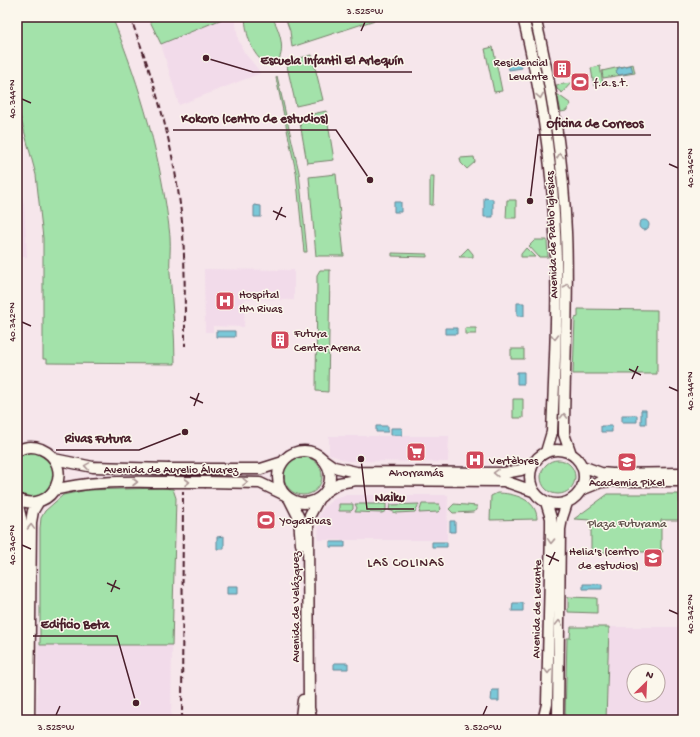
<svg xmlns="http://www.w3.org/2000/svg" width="700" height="737" font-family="'Gochi Hand',sans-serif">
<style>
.built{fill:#f2dbea;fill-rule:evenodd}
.green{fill:#a3e2aa;stroke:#76806a}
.water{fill:#7ac8d8;stroke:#678493}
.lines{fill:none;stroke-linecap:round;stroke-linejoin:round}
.secondary-casing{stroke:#4a1f2b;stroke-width:13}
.secondary{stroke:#fbf7ec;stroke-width:10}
.rail{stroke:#4a1f2b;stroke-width:2;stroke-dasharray:6 3;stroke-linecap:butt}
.secondary-bridge-casing{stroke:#4a1f2b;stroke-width:13;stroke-linecap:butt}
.secondary-bridge{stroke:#fbf7ec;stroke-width:10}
.oneway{stroke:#ab9695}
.ticks{fill:none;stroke:#4a1f2b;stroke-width:1.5}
.labels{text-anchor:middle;stroke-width:3;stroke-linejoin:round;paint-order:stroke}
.poi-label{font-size:12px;fill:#4a1f2b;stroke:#fbf7ec;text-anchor:start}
.street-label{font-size:12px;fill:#4a1f2b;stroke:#fbf7ec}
.park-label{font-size:12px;fill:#60504b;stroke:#fbf7ec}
.neighbourhood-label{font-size:13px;letter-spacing:1px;fill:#4a1f2b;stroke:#fbf7ec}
.leader{fill:none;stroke:#4a1f2b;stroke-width:1.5}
.callout-dot{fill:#4a1f2b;stroke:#fbf7ec;stroke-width:1.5}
.callout-label{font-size:13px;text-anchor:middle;font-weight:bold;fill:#4a1f2b;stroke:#fbf7ec;stroke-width:3;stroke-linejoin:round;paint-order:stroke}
.neatline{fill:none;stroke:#4a1f2b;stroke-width:1.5}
.ticks-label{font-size:10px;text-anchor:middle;fill:#4a1f2b}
</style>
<rect width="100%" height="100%" fill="#f6e6eb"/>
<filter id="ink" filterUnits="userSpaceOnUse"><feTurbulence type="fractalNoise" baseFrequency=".025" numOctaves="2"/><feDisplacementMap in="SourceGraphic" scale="8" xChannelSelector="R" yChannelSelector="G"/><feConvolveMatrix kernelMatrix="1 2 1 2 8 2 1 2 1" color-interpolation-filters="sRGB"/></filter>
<g filter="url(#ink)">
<!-- built -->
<path class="built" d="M227 17H235L238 39 244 52 261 73 179 105 161 44Z
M17 166 24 205 27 257H17Z
M204 269 294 270V300L245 299 244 327 213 326V332H205Z
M329 436H449L448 462 347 461 329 454Z
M345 495H448L447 540H318L319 516 324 507 335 498Z
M609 627H683V720H606ZM634 671H658V695H634Z
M38 645H172L171 720H37Z"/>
<!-- green -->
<path class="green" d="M17 17H112C141 87 162 161 170 236 171 249 169 261 170 273 172 303 175 333 175 364L47 363V359H43V238L36 175 17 104Z
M148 17H227L161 44Z
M245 17H272C279 29 286 49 278 61L267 64C251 56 246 33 245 17Z
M285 17H384L292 47 290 31Z
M493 47 502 91 494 92 485 49Z
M312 55 323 100 296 106 287 66 292 60Z
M633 64 635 73 603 78 602 71Z
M600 66 603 84 594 86 591 68Z
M277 76 299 172 307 252H304L296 172 276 78Z
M571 83 562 93 557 89 556 85Z
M557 94 571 104 566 111 561 112Z
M326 111 334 160 307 163 299 117Z
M474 157 475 162 467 169 461 163 460 158Z
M336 174 344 256H316L309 177Z
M430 176H434L433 205H430Z
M507 200H516V218H506Z
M535 240H547L548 257H539L529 246Z
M468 248 473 254V257H459Z
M526 248 535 257H521V254Z
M392 253 427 254V257L392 256Z
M320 270H330L328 392 316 391 317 275Z
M578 309 657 310V374H573L575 318 578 317Z
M465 328H476V334H465Z
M511 349H524V359H511Z
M513 399H523V418H513Z
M30 451C74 457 49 515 17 492V456Z
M284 476a19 19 0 1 1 38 0a19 19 0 1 1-38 0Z
M541 477a17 17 0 1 1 34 0a17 17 0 1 1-34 0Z
M162 488 173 489 176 498 172 645H40V528L41 518 45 511 63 495 87 490Z
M497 493C513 493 537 499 537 519L490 520 491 496Z
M608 494H679L680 520H661V548L663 552H591V520L574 519Z
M339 504H353V509L351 511H339Z
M355 504H386V511L382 513 357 512H355L357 508Z
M419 504 415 512 396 513 389 510 390 505Z
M422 504H439L441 509 438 512 419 513Z
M454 504 477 506V510L473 512 453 513 449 509Z
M568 597 597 598V613L568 612Z
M571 627H609L606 720H565L567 638H570Z"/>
<!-- water -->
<path class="water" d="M521 60 522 68 509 70 508 63Z
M631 65 633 72 619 75 616 72 618 68Z
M484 198 493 199V217H484Z
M394 202H401V212H394Z
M254 205 261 206V217H254Z
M639 225a5 5 0 1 1 10 0a5 5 0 1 1-10 0Z
M517 303H524V316H517Z
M445 328H457V334H445Z
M216 331H235V337H216Z
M517 372H524V384H517Z
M641 410H646V424H641Z
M622 415H637V422H622Z
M376 426H388V432H376Z
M601 426H612V432H601Z
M391 428H402V435H391Z
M450 521H455V532H450Z
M224 536V549H217V537Z
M330 542H345V547H330Z
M432 542H447V547H432Z
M583 584H602V589H583Z
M227 586H238V594H227Z
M513 603H523V611H512Z
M334 663H348V669H334Z
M492 690H499V701H491Z"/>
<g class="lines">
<defs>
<path id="secondary" d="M523 17C539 82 550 148 554 214 559 287 555 360 552 432L546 452
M535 17C552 87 563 159 566 232 569 299 564 367 564 434L571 454
M530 477a27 27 0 1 1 54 0a27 27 0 1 1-54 0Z
M17 451C24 447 33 446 41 449 76 464 54 516 17 499
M278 477a26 26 0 1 1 52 0a26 26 0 1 1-52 0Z
M54 459 93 467 168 469
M324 460 334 467 356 472 504 473 521 470 533 464
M582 466 601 473 612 474 683 473
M206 469H261L283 462
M206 482 260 483 285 495
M54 490C92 480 130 482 168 482
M581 490 601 482 612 481H683
M325 492 339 483 356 480 504 481 533 491
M289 498 299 518 301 544
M17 502 21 518 22 541 21 720
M301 717 303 700
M311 717 309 708 308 524 310 515 319 498
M544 717 547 704 551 529V518L546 502
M558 717 560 529 562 518 567 503
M29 720 31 522 33 511 39 501"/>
</defs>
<!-- secondary casing -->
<use href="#secondary" class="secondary-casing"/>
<!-- secondary -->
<use href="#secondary" class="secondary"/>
<!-- rail -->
<path class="rail" d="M130 17C157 86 177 158 183 233 185 270 185 308 185 346
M182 720 183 491"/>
<defs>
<path id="secondary-bridge" d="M168 469H206
M168 482H206"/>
</defs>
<!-- secondary-bridge casing -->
<use href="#secondary-bridge" class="secondary-bridge-casing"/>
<!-- secondary-bridge -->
<use href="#secondary-bridge" class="secondary-bridge"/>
</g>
<!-- one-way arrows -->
<defs><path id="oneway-chevron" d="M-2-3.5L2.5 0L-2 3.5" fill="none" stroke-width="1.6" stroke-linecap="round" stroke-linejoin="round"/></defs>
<g class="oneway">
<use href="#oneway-chevron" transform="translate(540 96) rotate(80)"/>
<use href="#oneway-chevron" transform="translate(560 156) rotate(-97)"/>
<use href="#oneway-chevron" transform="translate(567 286) rotate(-89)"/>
<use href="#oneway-chevron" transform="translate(555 337) rotate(91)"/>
<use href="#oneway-chevron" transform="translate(564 416) rotate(-89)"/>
<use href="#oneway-chevron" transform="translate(87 466) rotate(-171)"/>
<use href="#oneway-chevron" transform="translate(496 473) rotate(-179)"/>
<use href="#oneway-chevron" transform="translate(135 482)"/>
<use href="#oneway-chevron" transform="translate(187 482)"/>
<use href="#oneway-chevron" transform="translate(245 482) rotate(2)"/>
<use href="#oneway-chevron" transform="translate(31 527) rotate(-88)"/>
<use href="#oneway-chevron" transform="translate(551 541) rotate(92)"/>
<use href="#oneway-chevron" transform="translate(559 623) rotate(-89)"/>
<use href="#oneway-chevron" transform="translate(548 671) rotate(91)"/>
</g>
</g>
<!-- ticks -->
<path class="ticks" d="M361 31 365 22M22 99 31 103M669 164 678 168M273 211 286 217M276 220 282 207M22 322 31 326M629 369 641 375M632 379 638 366M669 387 678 391M190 397 203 403M194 406 199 393M22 545 31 549M546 555 559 561M549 565 555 552M107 583 120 589M111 592 116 580M669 610 678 614M56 715 60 706M483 715 487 706"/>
<!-- icons -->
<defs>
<symbol id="building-square" viewBox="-11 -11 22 22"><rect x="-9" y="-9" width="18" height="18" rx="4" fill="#d1495b" stroke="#fbf7ec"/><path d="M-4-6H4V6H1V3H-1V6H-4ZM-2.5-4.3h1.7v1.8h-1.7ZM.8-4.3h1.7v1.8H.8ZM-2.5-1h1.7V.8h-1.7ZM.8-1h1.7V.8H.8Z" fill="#fff"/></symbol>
<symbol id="stadium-square" viewBox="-11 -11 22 22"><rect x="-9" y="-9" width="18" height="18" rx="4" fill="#d1495b" stroke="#fbf7ec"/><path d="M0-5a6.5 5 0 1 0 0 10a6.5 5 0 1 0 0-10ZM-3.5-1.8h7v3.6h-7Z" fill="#fff"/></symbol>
<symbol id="hospital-square" viewBox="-11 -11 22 22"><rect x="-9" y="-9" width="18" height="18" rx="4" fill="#d1495b" stroke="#fbf7ec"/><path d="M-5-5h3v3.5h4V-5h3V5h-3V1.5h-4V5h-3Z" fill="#fff"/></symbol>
<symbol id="supermarket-square" viewBox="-11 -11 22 22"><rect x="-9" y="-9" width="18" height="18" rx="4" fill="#d1495b" stroke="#fbf7ec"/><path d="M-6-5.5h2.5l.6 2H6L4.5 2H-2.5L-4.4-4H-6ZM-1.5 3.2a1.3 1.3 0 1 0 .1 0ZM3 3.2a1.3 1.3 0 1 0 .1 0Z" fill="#fff"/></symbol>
<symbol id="school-square" viewBox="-11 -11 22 22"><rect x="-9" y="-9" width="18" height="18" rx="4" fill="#d1495b" stroke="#fbf7ec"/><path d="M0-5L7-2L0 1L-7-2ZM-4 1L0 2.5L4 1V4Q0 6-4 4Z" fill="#fff"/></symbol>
</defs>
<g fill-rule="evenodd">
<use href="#building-square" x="551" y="58" width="22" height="22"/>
<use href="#stadium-square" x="569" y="71" width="22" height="22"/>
<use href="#hospital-square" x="214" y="290" width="22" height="22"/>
<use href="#building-square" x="269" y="329" width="22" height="22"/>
<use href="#supermarket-square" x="405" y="441" width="22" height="22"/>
<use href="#hospital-square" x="464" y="449" width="22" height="22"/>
<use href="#school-square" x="616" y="451" width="22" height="22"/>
<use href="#stadium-square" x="255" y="509" width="22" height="22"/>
<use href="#school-square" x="642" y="547" width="22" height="22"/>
</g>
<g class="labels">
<!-- poi labels -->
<g class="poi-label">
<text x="548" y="66" text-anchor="end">Residencial<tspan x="548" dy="14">Levante</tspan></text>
<text x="594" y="86">f.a.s.t.</text>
<text x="239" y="298">Hospital<tspan x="239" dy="14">HM Rivas</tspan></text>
<text x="294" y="337">Futura<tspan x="294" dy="14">Center Arena</tspan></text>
<text x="489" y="464">Vertèbres</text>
<text x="416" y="476" text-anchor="middle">Ahorramás</text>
<text x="627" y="486" text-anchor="middle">Academia Pixel</text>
<text x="280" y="524">YogaRivas</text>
<text x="639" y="555" text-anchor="end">Helia's (centro<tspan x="639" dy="14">de estudios)</tspan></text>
</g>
<!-- street labels -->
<g class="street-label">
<text transform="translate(551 235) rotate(-92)" y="4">Avenida de Pablo Iglesias</text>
<text x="171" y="473">Avenida de Aurelio Álvarez</text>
<text transform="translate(295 607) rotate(-90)" y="4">Avenida de Velázquez</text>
<text transform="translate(536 609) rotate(-89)" y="4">Avenida de Levante</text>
</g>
<!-- park labels -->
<g class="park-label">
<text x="627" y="527">Plaza Futurama</text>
</g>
<!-- neighbourhood labels -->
<g class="neighbourhood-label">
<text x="406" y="566">LAS COLINAS</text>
</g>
</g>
<!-- callouts -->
<path class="leader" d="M206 58L253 72H412M370 180L336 130H173M530 201L538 135H651M185 432L139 450H56M361 459L367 509H414M136 703L117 636H33"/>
<g class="callout-dot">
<circle cx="206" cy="58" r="4"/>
<circle cx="370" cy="180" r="4"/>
<circle cx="530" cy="201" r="4"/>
<circle cx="185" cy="432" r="4"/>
<circle cx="361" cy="459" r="4"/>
<circle cx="136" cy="703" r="4"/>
</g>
<g class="callout-label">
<text x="332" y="64">Escuela Infantil El Arlequín</text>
<text x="255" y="122">Kokoro (centro de estudios)</text>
<text x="595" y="127">Oficina de Correos</text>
<text x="98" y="442">Rivas Futura</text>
<text x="390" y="501">Naiku</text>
<text x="75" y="628">Edificio Beta</text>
</g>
<!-- margin -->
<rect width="700" height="737" fill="none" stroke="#fbf7ec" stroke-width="44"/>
<!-- north arrow -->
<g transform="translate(646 683) rotate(24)"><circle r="19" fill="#fbf7ec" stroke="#b4a19f"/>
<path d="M0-3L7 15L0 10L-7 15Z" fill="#d1495b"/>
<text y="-6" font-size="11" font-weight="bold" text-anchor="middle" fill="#4a1f2b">N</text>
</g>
<rect x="22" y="22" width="656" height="693" class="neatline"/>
<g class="ticks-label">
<text x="365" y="14">3.525°W</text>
<text transform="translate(11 99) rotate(-90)" y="4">40.344°N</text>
<text transform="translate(689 168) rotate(-90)" y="4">40.346°N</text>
<text transform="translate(11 322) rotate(-90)" y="4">40.342°N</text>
<text transform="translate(689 391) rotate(-90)" y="4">40.344°N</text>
<text transform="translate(11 545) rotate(-90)" y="4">40.340°N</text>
<text transform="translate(689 614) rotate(-90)" y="4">40.342°N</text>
<text x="56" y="730">3.525°W</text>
<text x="483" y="730">3.520°W</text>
</g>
</svg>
